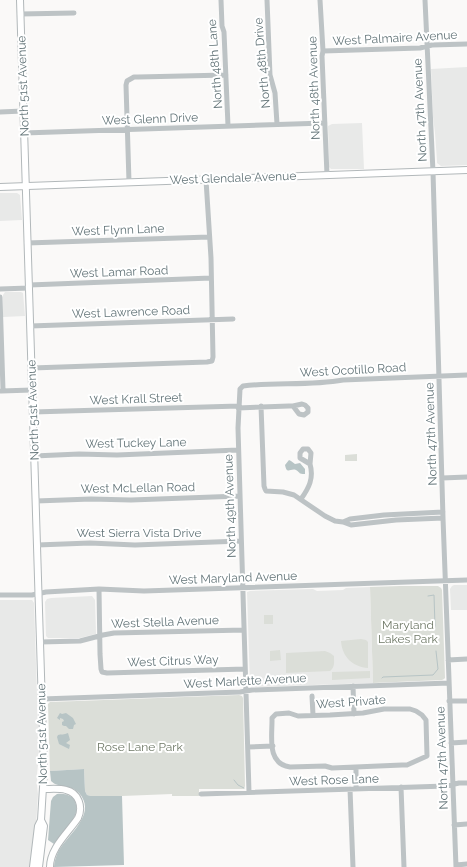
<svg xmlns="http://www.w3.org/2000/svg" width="467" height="867" font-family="Raleway,sans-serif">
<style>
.built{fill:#e8e9e8}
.green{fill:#dbded8}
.water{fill:#b7c4c5}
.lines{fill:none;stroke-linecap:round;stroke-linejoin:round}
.stream{stroke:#b7c4c5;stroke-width:1}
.major-casing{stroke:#b2b8ba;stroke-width:8}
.minor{stroke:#bdc3c5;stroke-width:5}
.major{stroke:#fff;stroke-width:6}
.labels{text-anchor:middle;stroke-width:4;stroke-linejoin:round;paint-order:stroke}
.street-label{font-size:12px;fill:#647579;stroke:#fff}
.park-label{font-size:12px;fill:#6e7866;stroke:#fff}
</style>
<rect width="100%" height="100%" fill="#faf9f8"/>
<!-- built -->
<path class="built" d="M467 67V165L441 166 437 163V161L435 133 433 117 431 69Z
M362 123 364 169H331L329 167 328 126 332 124Z
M0 193H17L20 195 22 220 0 221Z
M5 292H21L23 293 25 316 3 317V295Z
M454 585H467V610H451L450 589 452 586Z
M370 587 373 683 252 687 250 685 247 592 250 591 313 589 317 591 343 590 346 588Z
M92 596 95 600 96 633V634L80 638H48L46 636 45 602 47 599 51 598Z
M0 600H32L34 603 39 757 37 773V786L38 794 36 826 31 867H0Z"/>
<!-- green -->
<path class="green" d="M357 454V461H345V455Z
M400 586H438L441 588 442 590 445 678 444 679 442 680 373 683 370 587Z
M264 615H273V624H264Z
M361 639 366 640 368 642V668C353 667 342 657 341 641Z
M280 650 281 660 270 661V651Z
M325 651 330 653 334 656C334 662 335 667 330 671L286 673V653Z
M370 671V678L332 680V672Z
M239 695 242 696 243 698 245 786 244 789H199V796H172V794L122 796H91L87 795 85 791 84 769 50 771 48 704 50 702Z"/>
<!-- water -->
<path class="water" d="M289 460 291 461 295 464 300 463 305 469V474C298 474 301 473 296 470 290 468 287 475 285 465Z
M60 713 62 714 66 713 73 718 76 724 74 725 73 729H69L66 726H64L62 725V722L64 721 63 719 60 718V720L57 718Z
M68 733 70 740 66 743 70 745 69 749 59 744 57 737 58 735C61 734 64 735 68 733Z
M84 769 85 791 87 795 91 796H122L124 865 54 867C54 862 56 857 58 852 67 835 98 814 79 793 69 783 59 789 51 781L50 771Z
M57 794C62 793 67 794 72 797 76 801 77 807 76 812 75 820 59 837 54 844L48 840 51 801 53 797Z"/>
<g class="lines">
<!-- stream -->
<path class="stream" d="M428 596 434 595 435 626
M382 678 383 677 433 675 438 669 436 651
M234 780 238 785 244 788"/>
<defs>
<path id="major" d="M20 0 44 771 41 820 38 826 33 867
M0 187 467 170
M44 789C51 789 59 788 66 790 79 793 83 807 78 818 68 833 50 848 50 867
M39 867 44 826 41 820"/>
</defs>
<!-- major casing -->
<use href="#major" class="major-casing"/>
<!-- minor -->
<path class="minor" d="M221 0 222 26 224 32 228 126
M267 0 270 75 275 93 277 124
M320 0 323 51 322 56 327 175
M425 0 433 172 443 518 456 867
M20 14 74 13
M323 51 420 48 432 45 467 44
M0 112 23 111
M24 133 325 123
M129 182 126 85 127 81 134 77H138L226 75
M27 243 209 237
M29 285 211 278
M0 289 29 288
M0 297 3 390
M30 326 233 319
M32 368 207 362 212 361 213 357 211 258 206 180
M1 391 32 390
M302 404 305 405 308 408V412L304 415 299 414 293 406Z
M261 406 264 486 265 489 266 491 283 492 294 495 325 516 335 521 343 522 351 525 396 520 443 518
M238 408 289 406H293
M33 412 239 406
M303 449H308L311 453 310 464 300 458V453Z
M34 456 79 454 117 455 238 450
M442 478 467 477
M301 499C309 488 314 478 310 464
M36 501 91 499 131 500 240 496
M343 522 350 519 384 515 443 512
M37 545 90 543 135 545 241 541
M99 589 100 654 101 669 102 672 107 673 245 669
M0 595H32L46 592 99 589 144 591 467 580
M40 642 80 641 103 635 114 633 244 630
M448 660 467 659
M353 686 354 714
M312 696 313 715
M42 699 240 692 252 690 449 683
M449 701H467
M384 709H410L416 711 422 715 426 720 427 756 407 765H402L332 768 325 766 290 767C267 764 272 738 272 721V718L276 714 289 713 298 716 330 715 363 713Z
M451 743 467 742
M248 747 273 746
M356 767V789
M401 787 404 867
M350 789 353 867
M249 792 238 428 240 389 243 386C276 382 310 386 343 380L467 375
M201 794 446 786 459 783H467
M454 825 467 824
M456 865 467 864"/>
<!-- major -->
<use href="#major" class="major"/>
</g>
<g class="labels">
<!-- street labels -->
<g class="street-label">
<text transform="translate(395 38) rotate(-3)" y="4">West Palmaire Avenue</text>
<text transform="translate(262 63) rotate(-95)" y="4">North 48th Drive</text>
<text transform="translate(215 64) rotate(-94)" y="4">North 48th Lane</text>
<text transform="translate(23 86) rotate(-92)" y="4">North 51st Avenue</text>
<text transform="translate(314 88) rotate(-92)" y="4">North 48th Avenue</text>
<text transform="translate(420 110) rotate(-93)" y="4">North 47th Avenue</text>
<text transform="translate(150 119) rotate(-2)" y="4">West Glenn Drive</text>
<text transform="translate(233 178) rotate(-2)" y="4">West Glendale Avenue</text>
<text transform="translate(118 230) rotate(-2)" y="4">West Flynn Lane</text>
<text transform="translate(119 272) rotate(-2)" y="4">West Lamar Road</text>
<text transform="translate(131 312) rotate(-2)" y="4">West Lawrence Road</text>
<text transform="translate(353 370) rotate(-3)" y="4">West Ocotillo Road</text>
<text transform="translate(136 399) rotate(-2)" y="4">West Krall Street</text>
<text transform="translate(33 410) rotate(-92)" y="4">North 51st Avenue</text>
<text transform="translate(431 434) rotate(-92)" y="4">North 47th Avenue</text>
<text transform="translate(136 443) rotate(-1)" y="4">West Tuckey Lane</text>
<text transform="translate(138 488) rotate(-1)" y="4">West McLellan Road</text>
<text transform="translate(230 506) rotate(-92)" y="4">North 49th Avenue</text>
<text x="139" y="537">West Sierra Vista Drive</text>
<text transform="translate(233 578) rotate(-2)" y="4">West Maryland Avenue</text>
<text transform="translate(165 622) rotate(-2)" y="4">West Stella Avenue</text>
<text transform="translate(173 661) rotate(-2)" y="4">West Citrus Way</text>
<text transform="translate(245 681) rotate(-3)" y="4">West Marlette Avenue</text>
<text transform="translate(351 702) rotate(-4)" y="4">West Private</text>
<text transform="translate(42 734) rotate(-91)" y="4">North 51st Avenue</text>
<text transform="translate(442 758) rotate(-92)" y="4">North 47th Avenue</text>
<text transform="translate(334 780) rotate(-2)" y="4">West Rose Lane</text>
</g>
<!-- park labels -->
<g class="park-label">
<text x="408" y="629">Maryland<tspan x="408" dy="14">Lakes Park</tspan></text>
<text x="140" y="751">Rose Lane Park</text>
</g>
</g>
</svg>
